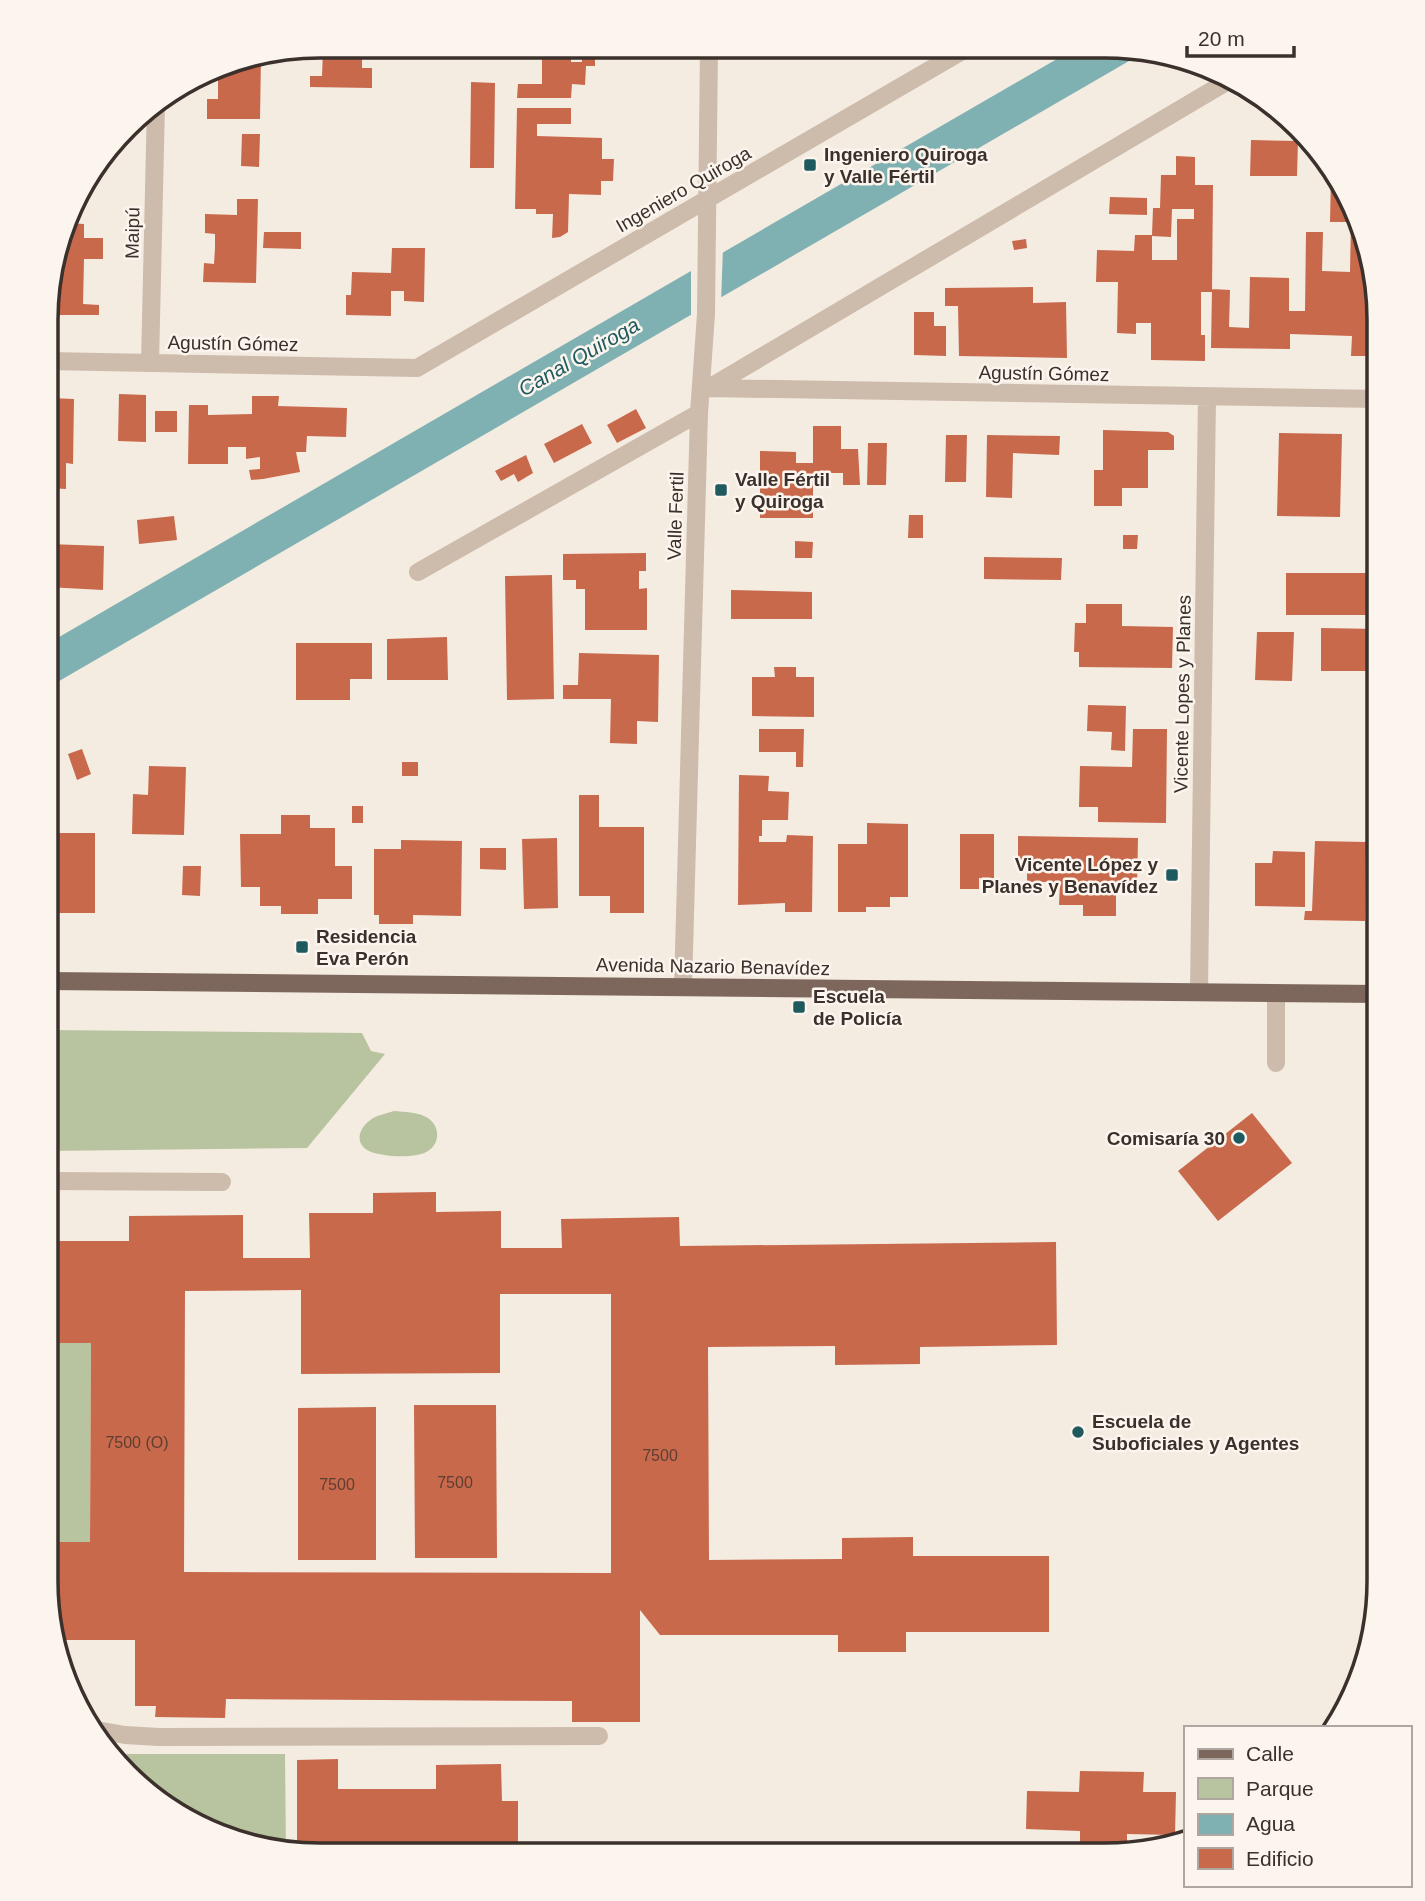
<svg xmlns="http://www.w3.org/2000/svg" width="1425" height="1901" font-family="Helvetica,sans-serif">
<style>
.green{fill:#b8c4a0}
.water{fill:#7fb0b2}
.pier{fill:#f4ebe1}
.building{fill:#c8694b;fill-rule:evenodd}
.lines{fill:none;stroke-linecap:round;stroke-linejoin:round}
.service{stroke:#cdbbac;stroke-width:18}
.minor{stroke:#cdbbac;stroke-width:18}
.primary{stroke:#7d675c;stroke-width:18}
.poi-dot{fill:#1f5a5e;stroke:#fbf5ee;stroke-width:2.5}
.labels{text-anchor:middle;stroke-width:5;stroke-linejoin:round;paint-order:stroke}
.number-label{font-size:16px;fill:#5e3e33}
.poi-label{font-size:19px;font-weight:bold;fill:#3b302b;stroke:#fbf5ee;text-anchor:start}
.street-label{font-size:19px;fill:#3b302b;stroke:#fbf5ee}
.water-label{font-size:21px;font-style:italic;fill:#1f5a5e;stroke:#fbf5ee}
.rim{fill:none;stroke:#3b302b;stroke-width:3.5}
</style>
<rect width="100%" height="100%" fill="#f4ebe1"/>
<!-- green -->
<path class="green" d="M47 1030 362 1033 371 1051 385 1054 307 1148 46 1151Z
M394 1111C404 1112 417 1112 426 1117 440 1124 441 1143 428 1151 416 1159 382 1157 369 1151 355 1144 358 1130 369 1121 376 1115 385 1114 394 1111Z
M46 1343H91L90 1542H46Z
M108 1754H285L286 1853 167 1809 113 1762Z"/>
<!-- water -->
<path class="water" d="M1076 48H1142L1148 50 47 688V644Z"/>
<!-- pier -->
<path class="pier" d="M723 248 721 302 691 319V266Z"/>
<!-- building -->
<path class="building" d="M542 46H571V62H582V49L595 50V66H586L585 85 572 84 571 98H517L518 84H542Z
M323 50 362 51V68H372V88L310 87V76H322Z
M261 55 260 119H207V99H218V67L231 60Z
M471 82 495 83 494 168H470Z
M517 108H571V124H537V136L602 138V159H614L613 181H601V195L569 194 568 232 560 237 552 238 553 214H536V209H515Z
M242 134H260L259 167 241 166Z
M1251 140 1298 141 1297 176H1250Z
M1176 156 1195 157V185H1213L1212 292H1201V335H1205V361L1151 360V323H1136V334L1117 333 1118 282H1096L1097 250 1134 251 1135 235H1152L1153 208H1160L1161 175H1176ZM1172 209H1194V219H1177V260H1152V236L1171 237Z
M1331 176H1336L1351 198 1379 319V364H1368V356H1351L1352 336 1290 334V349L1211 348 1212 289 1230 290 1229 327 1249 328 1250 277 1289 278V311H1305L1306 232H1323L1322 271 1350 272 1351 222H1330Z
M1110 197 1147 198V215L1109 214Z
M237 199H258L256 283 203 282 204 263 214 264 215 248V234L205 233V214L237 215Z
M68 223 84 224V238H103V259H84L83 304 99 305V315H48V283Z
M264 232H301V249L263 248Z
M1026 239 1027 248 1014 250 1012 241Z
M392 248H425L424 302 404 301V291H391V316L346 315V295H351L352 272 391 273Z
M1033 287V303L1066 302 1067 358 959 356 958 306H945V288Z
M914 312H934V326H946V356L914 355Z
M119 394 146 395V442L118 441Z
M252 396H279L278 406 347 408 346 437 307 436 306 452H296L300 472 263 479 251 480 249 470 260 469V457L246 459V447H228V464H188L189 405H208V415L252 414Z
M50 398 74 399 73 464 66 463V489L48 488V415H50Z
M636 409 646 428 617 443 607 425Z
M155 411H177V432H155Z
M582 424 592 443 554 463 544 444Z
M813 426H841V449H858L860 485H843V473H813V518H760V451L796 452V463H813Z
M1103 430 1168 432 1174 436V450H1148V488H1122V506H1094V470H1103Z
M1279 433 1342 434 1340 517 1277 516Z
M946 435H967L966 482H945Z
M987 435 1060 436 1059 455 1013 453 1012 498 986 497Z
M868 443H887L886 485H867Z
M526 455 533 473 518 482 514 474 501 481 495 471Z
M909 515H923V538H908Z
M174 516 177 540 139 544 137 520Z
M1123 535H1138L1137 549H1123Z
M795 541 813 542 812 558H795Z
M48 544 104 546 103 590 47 587Z
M646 553V571H639V589L647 588V630H585V589H576V580H563V554Z
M984 557 1062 558 1061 580 984 579Z
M1286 573H1369V615H1286Z
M552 575 554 699 507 700 505 576Z
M731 590 812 592V619H731Z
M1086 604H1122V626L1173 627 1172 668 1079 667V652H1074L1075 623H1086Z
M1321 628 1379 629V671H1321Z
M1257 632H1294L1292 681 1255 680Z
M447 637 448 680H387V639Z
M296 643H372V679H350V700H296Z
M579 653 659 655 658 722 637 721V744L610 743 611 699H563V685H578Z
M774 667H796V677H814V717L752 716V677H775Z
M1088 705 1126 706 1125 751 1111 750 1112 732 1087 731Z
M759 729H804L803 767H796V752H759Z
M1133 729H1167L1166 823 1098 822V807H1079L1080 766 1132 767Z
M82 749 91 774 77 780 68 754Z
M402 762H418V776H402Z
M149 766 186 767 184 835 132 834 133 794 148 795Z
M739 775 769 776 768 791 789 792 788 820H762V836H759V842H786L787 835 813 836 812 912H785V903L738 905Z
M579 795H599V827H644V913H610V896H579Z
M352 806H363V823H352Z
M281 815H310V828H335V866H352V899H318V914H281V906H260V887H241L240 834H281Z
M867 823 908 824V897H890V907H866V912H838V844H867Z
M47 833H95V913H47Z
M960 834H994V878H979V889H960Z
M1018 836 1138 838 1137 889H1116V916H1083V905H1059L1060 882H1027V861H1018Z
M557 838 558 908 524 909 522 839Z
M401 840 462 841 461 916 413 915V924H379V915H374V849H401Z
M1315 841 1366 842 1365 921 1304 920 1305 911H1312Z
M480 848H506V870L480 869Z
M1273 851 1305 852V907L1255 906V863H1272Z
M183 866H201L200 896 182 895Z
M1252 1113 1292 1163 1218 1221 1178 1171Z
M436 1192V1212L501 1211V1248H562L561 1219 679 1217 680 1246 1056 1242 1057 1345 920 1347V1364L835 1365V1346L708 1347 709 1560 842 1559V1538L913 1537V1556H1049V1632H906V1652H838V1635H660L640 1610V1722H572V1701L226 1699 225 1718 155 1717 156 1706H135V1640H59L46 1582V1542H90L91 1343H46V1241H129V1216L243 1215V1258H310L309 1213H373V1193ZM301 1290V1374L500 1373V1294H611V1573L184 1572 185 1291Z
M414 1405H496L497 1558H415Z
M376 1407V1560H298V1408Z
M338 1759V1789H436V1765L501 1764 502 1801H518V1844H502V1854L297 1853V1760Z
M1080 1771 1144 1772 1143 1792H1176L1175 1835 1127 1834V1843L1080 1842V1831L1026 1829 1027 1791 1079 1792Z"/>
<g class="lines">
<!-- service -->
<path class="service" d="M1276 993V1063"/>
<!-- minor -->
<path class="minor" d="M48 361 417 368 969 47
M150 363 156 104
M709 388 1379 399
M709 388 1228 81
M418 572 699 413
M683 987 699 413 706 314 709 47
M1199 991 1207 396
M46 1181 222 1182
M91 1729 125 1735 159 1737 599 1736"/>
<!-- primary -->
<path class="primary" d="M47 981 1379 994"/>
</g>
<!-- markers -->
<g class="poi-dot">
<rect x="803" y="158" width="14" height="14" rx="3.5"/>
<rect x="714" y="483" width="14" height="14" rx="3.5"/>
<rect x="1165" y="868" width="14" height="14" rx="3.5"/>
<rect x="295" y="940" width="14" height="14" rx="3.5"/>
<rect x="792" y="1000" width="14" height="14" rx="3.5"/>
<circle cx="1239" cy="1138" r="7"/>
<circle cx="1078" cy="1432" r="7"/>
</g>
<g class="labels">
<!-- number labels -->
<g class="number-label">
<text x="137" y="1448">7500 (O)</text>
<text x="660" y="1461">7500</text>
<text x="455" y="1488">7500</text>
<text x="337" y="1490">7500</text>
</g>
<!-- poi labels -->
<g class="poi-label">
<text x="824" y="161">Ingeniero Quiroga<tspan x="824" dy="22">y Valle Fértil</tspan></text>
<text x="735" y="486">Valle Fértil<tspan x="735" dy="22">y Quiroga</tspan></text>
<text x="1158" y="871" text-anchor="end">Vicente López y<tspan x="1158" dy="22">Planes y Benavídez</tspan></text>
<text x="316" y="943">Residencia<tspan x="316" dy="22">Eva Perón</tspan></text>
<text x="813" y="1003">Escuela<tspan x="813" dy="22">de Policía</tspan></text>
<text x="1225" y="1145" text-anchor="end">Comisaría 30</text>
<text x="1092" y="1428">Escuela de<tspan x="1092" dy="22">Suboficiales y Agentes</tspan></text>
</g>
<!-- street labels -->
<g class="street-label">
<text transform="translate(683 189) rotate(-30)" y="7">Ingeniero Quiroga</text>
<text transform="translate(132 233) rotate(-89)" y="7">Maipú</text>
<text transform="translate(233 343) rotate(1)" y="7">Agustín Gómez</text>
<text transform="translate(1044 373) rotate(1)" y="7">Agustín Gómez</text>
<text transform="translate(675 516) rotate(-88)" y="7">Valle Fertil</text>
<text transform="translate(1182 694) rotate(-89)" y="7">Vicente Lopes y Planes</text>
<text transform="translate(713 966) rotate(1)" y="7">Avenida Nazario Benavídez</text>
</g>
<!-- water labels -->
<g class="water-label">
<text transform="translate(579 357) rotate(-30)" y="7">Canal Quiroga</text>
</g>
</g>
<!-- crop -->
<path d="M0 0H1425V1901H0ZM320 58H1105A262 262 0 0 1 1367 320V1581A262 262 0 0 1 1105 1843H320A262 262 0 0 1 58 1581V320A262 262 0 0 1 320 58Z" fill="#fbf5ee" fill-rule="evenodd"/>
<path class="rim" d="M320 58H1105A262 262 0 0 1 1367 320V1581A262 262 0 0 1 1105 1843H320A262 262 0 0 1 58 1581V320A262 262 0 0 1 320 58Z"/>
<!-- legend -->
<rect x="1184" y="1726" width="228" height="161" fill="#fbf5ee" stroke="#aea6a0" stroke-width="2"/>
<rect x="1198" y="1749" width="35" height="10" fill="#7d675c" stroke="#aea6a0" stroke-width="2"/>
<text x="1246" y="1761" font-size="21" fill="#3b302b">Calle</text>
<rect x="1198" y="1778" width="35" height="21" fill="#b8c4a0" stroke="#aea6a0" stroke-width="2"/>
<text x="1246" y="1796" font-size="21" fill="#3b302b">Parque</text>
<rect x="1198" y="1814" width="35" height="21" fill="#7fb0b2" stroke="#aea6a0" stroke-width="2"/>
<text x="1246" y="1831" font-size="21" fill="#3b302b">Agua</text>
<rect x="1198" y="1848" width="35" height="21" fill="#c8694b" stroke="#aea6a0" stroke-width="2"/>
<text x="1246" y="1866" font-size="21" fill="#3b302b">Edificio</text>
<!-- scale -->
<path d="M1187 46v10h107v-10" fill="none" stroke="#3b302b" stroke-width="3.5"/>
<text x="1198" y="46" font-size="21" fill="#3b302b" stroke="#fbf5ee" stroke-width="5" paint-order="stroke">20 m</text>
</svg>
